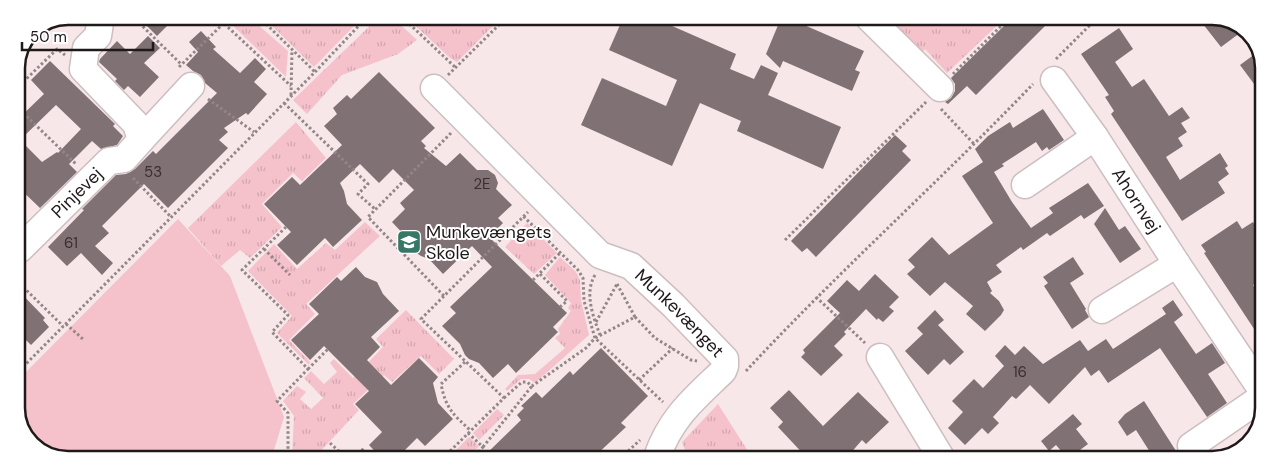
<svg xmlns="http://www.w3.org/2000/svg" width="1280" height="476" font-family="'DM Sans',sans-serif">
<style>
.grass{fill:url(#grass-tufts)}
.pitch{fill:#f5c2cc}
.building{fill:#807174;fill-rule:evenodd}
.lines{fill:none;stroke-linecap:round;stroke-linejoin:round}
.minor-casing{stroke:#cdbec0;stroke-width:29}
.path{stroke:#928688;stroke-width:3;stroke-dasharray:2.5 2.5;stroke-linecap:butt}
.minor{stroke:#fff;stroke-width:26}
.labels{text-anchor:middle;stroke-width:4;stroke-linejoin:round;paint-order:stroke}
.number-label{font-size:15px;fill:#372f30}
.street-label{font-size:18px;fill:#1f191a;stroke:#fff}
.poi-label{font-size:18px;fill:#1f191a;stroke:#fff;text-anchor:start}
.rim{fill:none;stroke:#1f191a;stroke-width:2.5}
</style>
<defs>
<pattern id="grass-tufts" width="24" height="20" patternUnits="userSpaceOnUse" patternTransform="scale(1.25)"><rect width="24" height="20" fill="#f5c2cc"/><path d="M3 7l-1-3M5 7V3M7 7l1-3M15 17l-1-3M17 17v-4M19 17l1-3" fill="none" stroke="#d2a6af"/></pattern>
</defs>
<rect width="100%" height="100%" fill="#f7e7e9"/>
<!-- grass -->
<path class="grass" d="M236 17H249L288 51 286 77 229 22Z
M263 17H347L355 25 314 67Z
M379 17H392L417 40 398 54 342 75 307 114 293 100Z
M406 17H502L457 62 450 58Z
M874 18 1004 19 947 73 925 49 917 59Z
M296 122 326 158 302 181 293 173 262 204 282 227 250 258 240 250 221 266 188 228Z
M365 222 380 236 306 304 315 314 289 340 310 362 309 365 277 333 292 316 248 271 274 244 297 269 326 243 335 250Z
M527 223 557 253 534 274 505 247Z
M560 257 576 272 580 280 581 300 589 335 535 383 529 379H521L507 391 505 389 518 375 535 374 565 348 555 338 560 334 558 329 571 311 568 308 571 303 545 275Z
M406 310 454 359 439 374 421 356 392 382 384 375 353 404 359 410 316 456 317 458H293L292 456 294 416 283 401 297 386 306 392 300 399 311 409 323 398 304 378 311 371 324 384 337 372 330 363 334 359 353 378 383 347 376 339Z
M718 404 753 459 688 458 682 442Z
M497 409 504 415 479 440 473 433Z
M469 437 479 446 469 458H448Z"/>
<!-- pitch -->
<path class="pitch" d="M178 219 230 276 284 417 274 450 281 457H51L27 440 16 412V382Z"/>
<!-- building -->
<path class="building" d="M137 16H168L176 17 157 36Z
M623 18H654L736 54 730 69 754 79 761 65 778 73 768 95 841 127 823 169 737 131 741 121 700 103 672 166 581 125 602 78 666 106 677 80 609 50Z
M781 18H788L864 51 855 70 860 72 852 91 783 61 780 68 766 54Z
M1011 19H1052L976 95 967 86 948 104 945 102 951 98 955 91V84L951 78Z
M1199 19H1229L1244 30 1221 47Z
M1119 28 1133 49 1115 62 1132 87 1144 79 1169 116 1182 107 1190 118 1181 123 1187 132 1178 138 1183 146 1166 157 1180 180 1220 153 1228 166 1225 168 1229 174 1218 182 1225 193 1182 221 1111 114 1114 111 1105 97 1109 95 1081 54Z
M201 31 216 47 213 49 240 73 255 58 266 69 254 82 267 94 248 115 246 113 224 128 228 132 219 140 228 148 168 208 144 184 102 226 109 233 95 246 113 263 102 275 81 253 67 266 48 247 84 210 82 209 116 175 126 174 135 169 153 151 156 154 217 93 205 83 201 75 193 71 186 65 198 52 189 42Z
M148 36 160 48 144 63 159 77 140 97 128 86 124 90 115 81 117 79 99 62 100 59 117 41 130 54Z
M1259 51 1264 64 1263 96 1240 65Z
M50 61 115 124 113 126 123 136 117 145 101 149 92 141 69 164 77 172 40 208 16 185V121L44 94 31 80ZM56 105 81 129 58 153 57 152 42 162 20 140Z
M379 72 435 128 421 141 426 146 424 148 446 166 460 153 477 170H488L495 175 498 183 496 189 512 205 498 218 503 223 489 237 567 313 553 327 558 332 516 373 508 364 493 378 479 363 469 359 465 355 460 344 442 326 456 313 450 307 492 267 472 246 443 274 429 259 421 256 415 252 410 241 392 222 405 209 400 203 414 190 393 169 379 183 360 164 340 183 344 191 347 204 362 220 333 247 325 238 297 265 277 245 291 232 264 204 292 177 300 185 342 145 324 126 337 114 333 108 347 95 351 99Z
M1043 109 1064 140 1049 150 1047 147 1042 151 1036 142 1002 164 1004 166 994 172 1012 202 1031 228 1053 213 1049 208 1088 183 1104 206 1084 219 1081 215 1050 236 1047 233 1023 250 1021 247 996 265 1002 272 987 282 992 291 990 293 999 301 1004 310 1001 315 985 331 966 314 973 306 945 282 930 296 907 274 915 267 908 260 932 237 949 255 993 223 962 176 983 162 975 149 988 136 1010 122 1013 128Z
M895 135 907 146 902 151 911 160 816 257 807 248 802 252 791 241Z
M1105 208 1119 230 1125 226 1141 249 1120 263 1094 224Z
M1237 221 1242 229 1253 222 1262 237V279L1253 285 1262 300V341L1204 253 1206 252 1201 245Z
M1073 257 1084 274 1070 283 1086 309 1085 310 1089 317 1072 329 1044 286 1048 283 1043 277Z
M356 267 365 277 377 282 383 294 399 311 371 337 380 347 367 360 391 385 419 358 438 377 433 383 438 403 453 419 425 446 417 438 397 458H381L369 445 382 432 355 404 369 391 324 346 310 360 291 340 319 314 309 304 337 277 341 281Z
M875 274 899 297 889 307 894 311 883 322 878 318 877 320 866 309 844 332 846 334 834 346 843 355 821 376 801 357 805 353 803 350 840 313 827 301 847 280 859 291Z
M16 288 45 318 43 320 49 327 31 345 16 330Z
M1173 300 1183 315 1174 322 1196 354 1212 343 1225 363 1208 374 1227 403 1207 417 1160 348 1108 383 1099 370 1091 376 1085 367 1049 404 1030 385 1016 399 1012 396 993 417 999 423 988 434 982 428 965 445 948 428 963 412 952 401 974 379 983 388 1004 366 995 356 1005 345 1015 355 1024 346 1043 364 1080 340 1088 351 1106 339 1113 349 1166 314 1162 308Z
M935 310 944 320 938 325 964 352 950 365 944 359 928 375 905 351 923 334 917 328Z
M601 348 648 396 621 423 626 427 593 458H482L521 420 517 415 524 408 521 406 536 392 542 398 570 371 573 375Z
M789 390 823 426 858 392 889 422 866 444 862 440 849 455 843 450 834 459H808L778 427 783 422 770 408Z
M1144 401 1178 454 1182 460H1155L1136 430 1127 436 1118 422 1125 414Z
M1073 414 1082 424 1076 429 1088 444 1068 459 1056 445 1049 451 1041 441Z"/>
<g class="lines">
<defs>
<g id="minor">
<path d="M869 18 940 88"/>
<path id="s1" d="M1054 80 1095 137 1177 264 1261 389"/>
<path id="s2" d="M434 88 600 255 631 266 673 305 725 359V366L723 371C694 399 671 417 657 457"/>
<path d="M141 140 191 86"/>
<path d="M1025 185 1095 137"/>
<path id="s3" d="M16 246 20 249 109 161 124 159 141 140 136 124 83 69 86 48 98 36 101 16"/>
<path d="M1102 310 1177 264"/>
<path d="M880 357 942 459"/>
<path d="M1191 446 1261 398"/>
</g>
</defs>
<!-- minor casing -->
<use href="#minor" class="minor-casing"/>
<!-- path -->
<path class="path" d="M132 16 181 64
M217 17 291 86
M259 17 315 72
M351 17 359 25
M402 17 456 68
M1056 59 1096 19
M179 67 230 17
M953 74 1008 19
M448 75 507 17
M16 89 57 49 65 55
M291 95 292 49
M208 99 254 132
M284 103 368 184 358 194 376 210
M16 106 77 165
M941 109 975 145
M451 133 368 217 444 296 528 212
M133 178 171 217
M286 227 242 270 288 315 272 332 308 369 277 401 288 413V455L290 458
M785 240 926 102
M264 249 290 275
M540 274 567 301 560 307
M595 275C584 293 593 316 600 335
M16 280 63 326
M533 280 560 253
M617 284 635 317 595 338 663 402
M816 297 865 343
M635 317 655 338 691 360 697 361
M596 322 617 284
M66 324 84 340
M465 362 441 384C446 409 453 414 471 431
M308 369 328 349
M746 371C838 272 939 182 1033 84
M16 374 315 72 367 17
M639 380 673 348
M16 388 26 399
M504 398 522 382H527L532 386 586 348 595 338 584 301 583 278 578 270 523 216
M468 433 483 447 473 458
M330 443 346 458
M483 447 532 386
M355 458 364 448
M443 458 504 398 421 319 444 296
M621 458 640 440"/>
<!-- minor -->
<use href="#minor" class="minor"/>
</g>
<!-- icons -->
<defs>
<symbol id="school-square" viewBox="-11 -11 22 22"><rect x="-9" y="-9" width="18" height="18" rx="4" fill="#367766" stroke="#fff"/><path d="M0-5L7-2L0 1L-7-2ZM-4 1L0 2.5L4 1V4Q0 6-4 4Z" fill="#fff"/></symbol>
</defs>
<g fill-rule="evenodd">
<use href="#school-square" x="395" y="228" width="28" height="28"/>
</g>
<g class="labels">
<!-- number labels -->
<g class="number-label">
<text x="153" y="177">53</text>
<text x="482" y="189">2E</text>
<text x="71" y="248">61</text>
<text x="1020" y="377">16</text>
</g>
<!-- street labels -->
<g class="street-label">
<text dy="6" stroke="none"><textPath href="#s3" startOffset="85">Pinjevej</textPath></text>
<text dy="6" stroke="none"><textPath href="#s1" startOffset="146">Ahornvej</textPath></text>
<text dy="6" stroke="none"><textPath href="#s2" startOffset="336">Munkevænget</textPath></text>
</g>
<!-- poi labels -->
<g class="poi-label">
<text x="426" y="238">Munkevængets<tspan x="426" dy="21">Skole</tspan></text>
</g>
</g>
<!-- crop -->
<path d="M0 0H1280V476H0ZM68 25H1212A43 43 0 0 1 1255 68V408A43 43 0 0 1 1212 451H68A43 43 0 0 1 25 408V68A43 43 0 0 1 68 25Z" fill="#fff" fill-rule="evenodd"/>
<path class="rim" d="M68 25H1212A43 43 0 0 1 1255 68V408A43 43 0 0 1 1212 451H68A43 43 0 0 1 25 408V68A43 43 0 0 1 68 25Z"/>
<!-- scale -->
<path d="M22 42v8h131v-8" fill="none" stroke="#1f191a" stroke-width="2.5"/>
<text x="30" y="42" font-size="15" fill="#1f191a" stroke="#ffffff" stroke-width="4" paint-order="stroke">50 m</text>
</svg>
